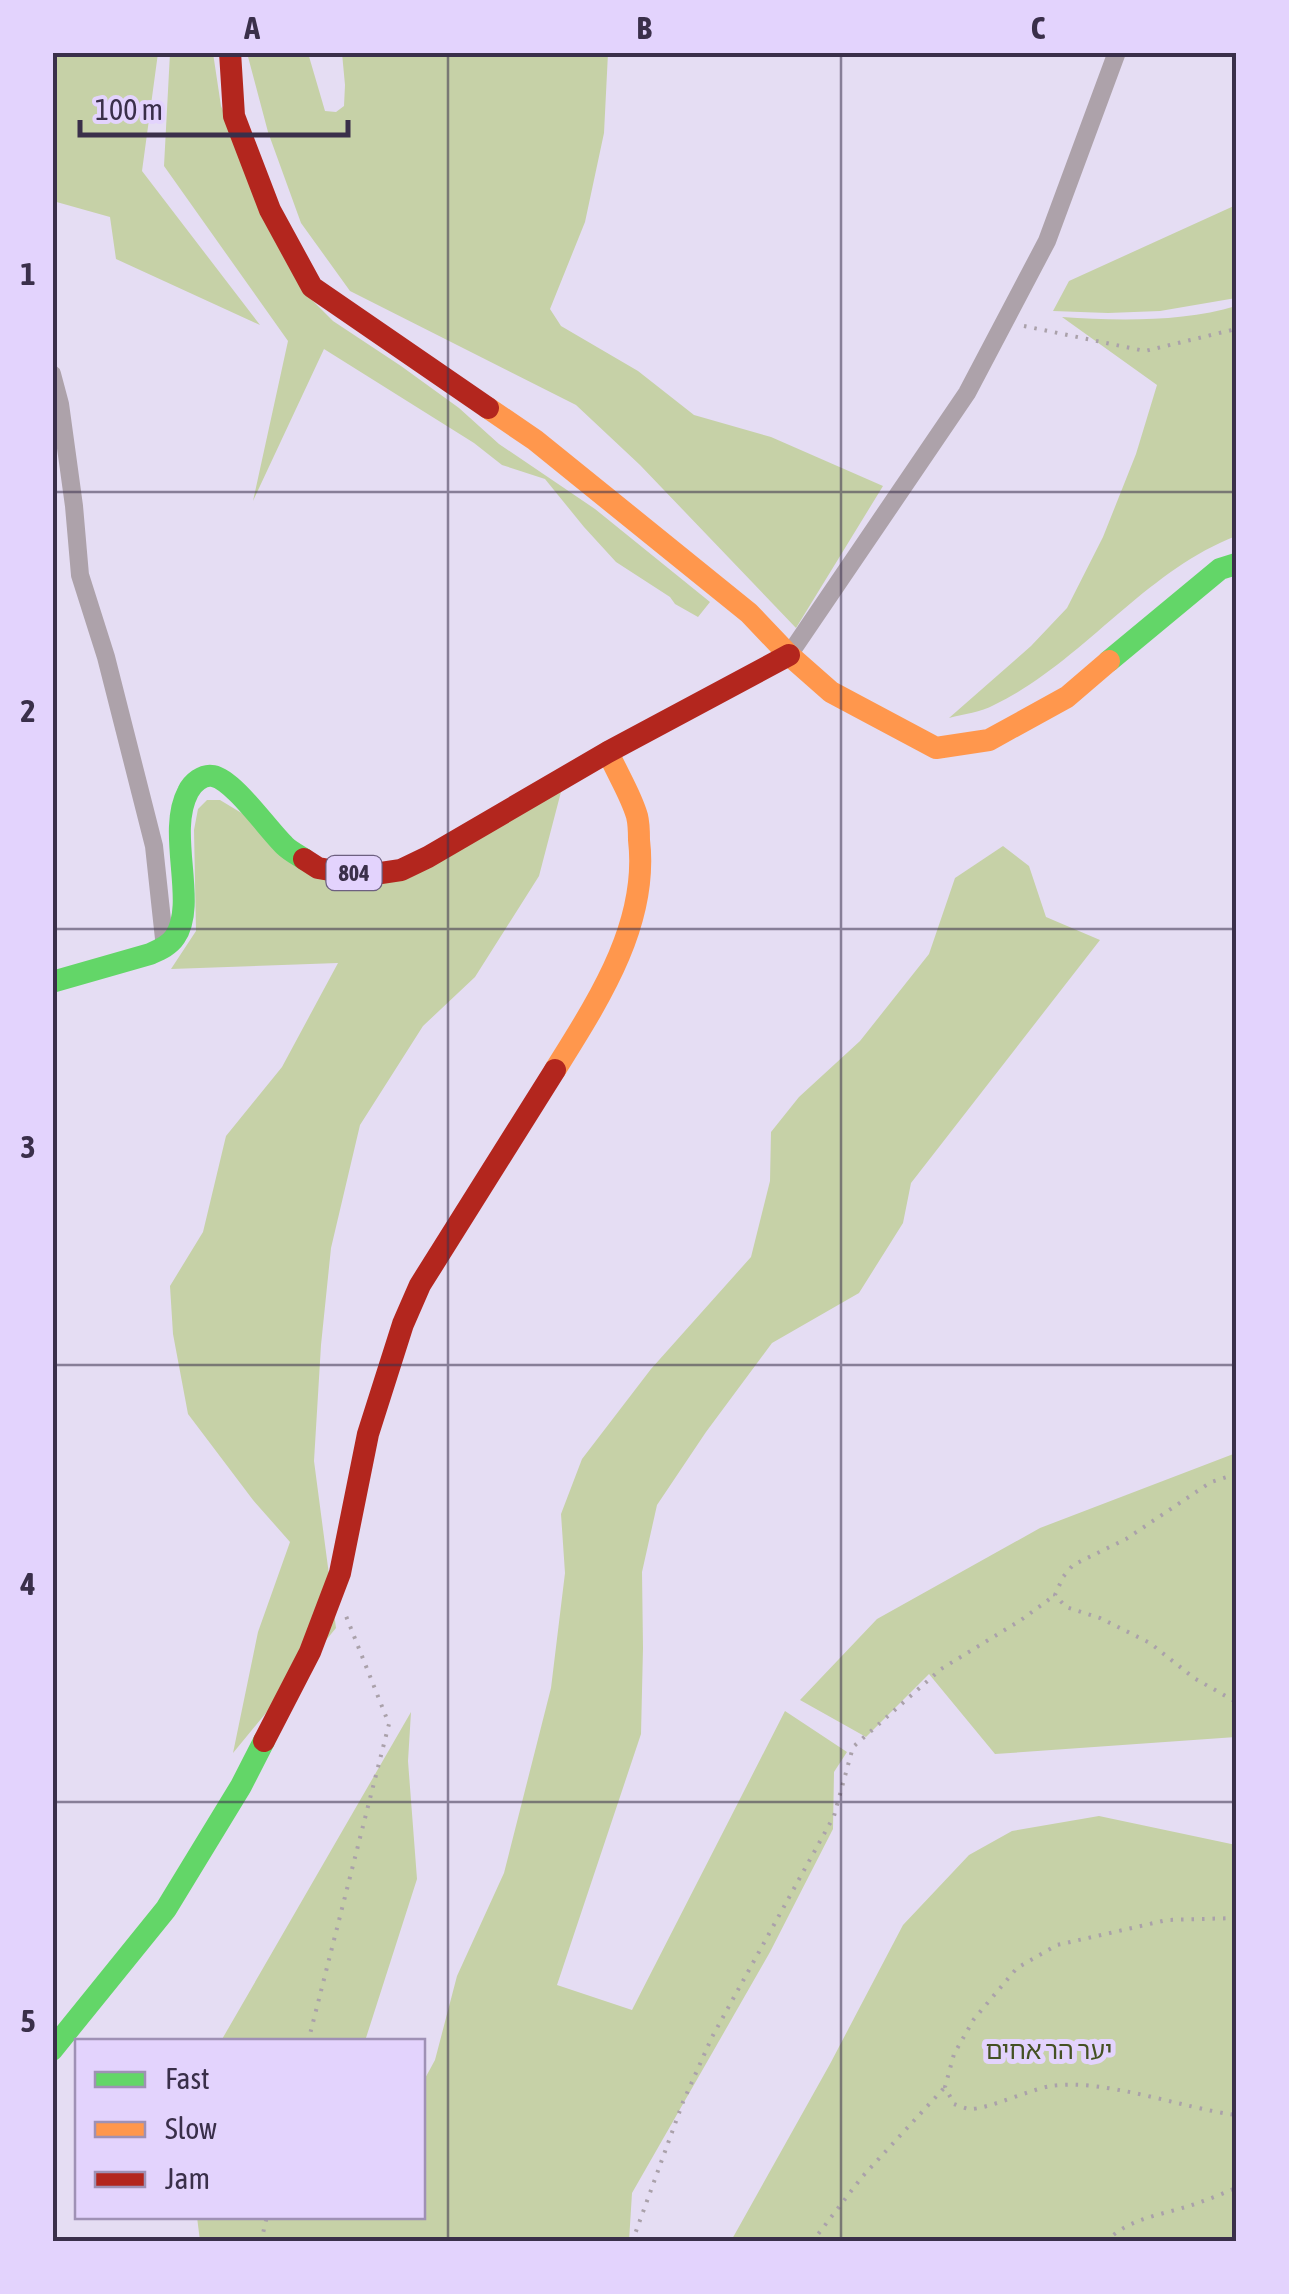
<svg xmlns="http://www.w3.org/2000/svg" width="1289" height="2294" font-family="'Asap Condensed','Noto Sans Hebrew',sans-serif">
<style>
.green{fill:#c6d1a7}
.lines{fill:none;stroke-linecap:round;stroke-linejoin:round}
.path{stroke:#aaa1aa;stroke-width:4;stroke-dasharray:2.5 8;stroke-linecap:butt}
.street{stroke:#ada2aa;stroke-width:18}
.fast{stroke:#63d668;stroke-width:22}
.slow{stroke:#ff974d;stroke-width:22}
.jam{stroke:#b3261e;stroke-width:22}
.grid{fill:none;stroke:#3a2f4a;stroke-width:2.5;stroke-opacity:0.55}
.labels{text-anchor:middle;stroke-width:10;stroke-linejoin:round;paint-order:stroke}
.shield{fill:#e3d3fd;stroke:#6d6080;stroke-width:2.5}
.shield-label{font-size:22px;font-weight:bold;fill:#3a2f4a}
.park-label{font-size:25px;fill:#455123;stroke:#e3d3fd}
.neatline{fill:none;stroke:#3a2f4a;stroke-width:4}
.grid-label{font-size:32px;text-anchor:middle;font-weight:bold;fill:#3a2f4a}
</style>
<rect width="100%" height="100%" fill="#e5ddf3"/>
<!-- green -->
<path class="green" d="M52 53H158L142 171 260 325 116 259 110 217 53 201Z
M170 53H213L221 106 302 290 333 321 401 366 459 408 499 444 595 509 710 602 698 617 675 604 670 597 616 562 584 527 545 479 502 465 474 443 324 349 253 501 288 341 164 166Z
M247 53H308L325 111 336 112 344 106 345 85 342 53H608L604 133 585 222 550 309 561 326 638 371 694 415 771 437 883 486 796 628 640 465 576 405 350 291 301 223 268 132Z
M1236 205V298L1160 311 1108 313 1053 311 1069 281Z
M1236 306V536C1143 572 1083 662 994 705 981 712 964 714 949 718L1031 646 1067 608 1103 537 1136 454 1157 385 1062 317C1117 321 1184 322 1236 306Z
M562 788 539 876 475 977 423 1026 360 1125 331 1248 321 1345 314 1461 336 1628 233 1753 258 1632 290 1542 253 1500 188 1414 173 1334 170 1286 203 1232 226 1136 282 1067 338 963 171 969 196 931 194 830 198 809 207 800H220L355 882Z
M1003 846 1029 866 1046 917 1100 940 911 1183 903 1223 859 1293 772 1343 706 1432 657 1505 642 1572 643 1648 641 1734 557 1985 632 2010 785 1711 847 1752 834 1772 833 1829 770 1952 632 2193 629 2241H200L197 2217 422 2216 423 2082 435 2060 457 1976 504 1873 551 1688 565 1573 561 1514 582 1459 651 1369 751 1257 770 1181 771 1132 799 1097 860 1041 929 954 955 878Z
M1236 1453V1737L995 1754 929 1674 866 1737 800 1700 877 1619 1040 1528Z
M411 1712 408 1761 417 1879 365 2041H221Z
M1099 1816 1236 1845V2241H731L830 2064 903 1925 969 1855 1012 1831Z"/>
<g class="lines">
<!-- path -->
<path class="path" d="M1024 326 1145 351 1236 329
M1236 1478 1227 1477 1211 1482 1126 1539 1073 1565 1063 1577 1055 1595 1066 1607 1100 1618 1150 1643 1194 1678 1236 1702
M1236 1918 1167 1920 1057 1945 1017 1968 974 2019 954 2054 945 2087 954 2104C959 2106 964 2108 969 2109 986 2110 1031 2089 1051 2086 1103 2078 1182 2108 1236 2115
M308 2042 389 1724 346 1616
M261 2242 267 2216
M634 2242 635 2234 683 2102 712 2037 834 1816 853 1747 941 1669 1021 1620 1055 1595
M812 2242 862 2177 945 2087
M1106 2242C1128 2218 1162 2215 1192 2205 1207 2200 1222 2194 1236 2188"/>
<!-- street -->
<path class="street" d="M52 374 60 404 74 506 80 575 106 657 154 846 165 948
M789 655 967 393 1047 241 1117 52"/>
<!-- fast -->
<path class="fast" d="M1109 661 1220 569 1236 564
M52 982 150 954C159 950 169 946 175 937 198 903 166 833 188 792 192 783 203 774 213 776 234 780 268 830 285 846 290 851 298 855 304 859
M52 2050 166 1909 241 1786 264 1741"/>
<!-- slow -->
<path class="slow" d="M488 408 535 440 749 613 789 655 831 692 936 748 989 740 1067 697 1109 661
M555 1070C598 1001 649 924 639 840 639 832 639 824 637 816 631 795 617 773 608 752"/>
<!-- jam -->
<path class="jam" d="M230 52 234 116 270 210 312 287 488 408
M304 859 318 868 347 873H381L401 870 428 857 608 752 789 655
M264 1741 310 1652 340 1573 368 1434 403 1324 420 1285 555 1070"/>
</g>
<!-- grid -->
<path class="grid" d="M448 52V2242M841 52V2242M52 492H1236M52 929H1236M52 1365H1236M52 1802H1236"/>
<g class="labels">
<!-- shield labels -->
<rect class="shield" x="326.5" y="856" width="55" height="34" rx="8"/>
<g class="shield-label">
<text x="354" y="881">804</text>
</g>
<!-- park labels -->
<g class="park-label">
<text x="1049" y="2059">יער הר אחים</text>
</g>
</g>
<!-- border -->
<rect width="1289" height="2294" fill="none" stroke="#e3d3fd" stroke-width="110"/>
<!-- legend -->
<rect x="75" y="2039" width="350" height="180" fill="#e3d3fd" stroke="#9f91b5" stroke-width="2.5"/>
<rect x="95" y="2072" width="50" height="15" fill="#63d668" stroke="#9f91b5" stroke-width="2.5"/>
<text x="165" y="2089" font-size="30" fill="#3a2f4a">Fast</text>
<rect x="95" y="2122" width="50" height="15" fill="#ff974d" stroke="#9f91b5" stroke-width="2.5"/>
<text x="165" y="2139" font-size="30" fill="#3a2f4a">Slow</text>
<rect x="95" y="2172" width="50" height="15" fill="#b3261e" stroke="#9f91b5" stroke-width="2.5"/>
<text x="165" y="2189" font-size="30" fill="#3a2f4a">Jam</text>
<!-- scale -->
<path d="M80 120v15h268v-15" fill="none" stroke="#3a2f4a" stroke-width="5"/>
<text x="95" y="120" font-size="30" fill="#3a2f4a" stroke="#e3d3fd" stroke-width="8" paint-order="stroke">100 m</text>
<rect x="55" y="55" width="1179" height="2184" class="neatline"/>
<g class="grid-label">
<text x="252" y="39">A</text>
<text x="644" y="39">B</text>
<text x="1038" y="39">C</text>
<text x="28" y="285">1</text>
<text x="28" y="722">2</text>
<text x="28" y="1158">3</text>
<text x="28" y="1595">4</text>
<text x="28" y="2032">5</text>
</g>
</svg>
